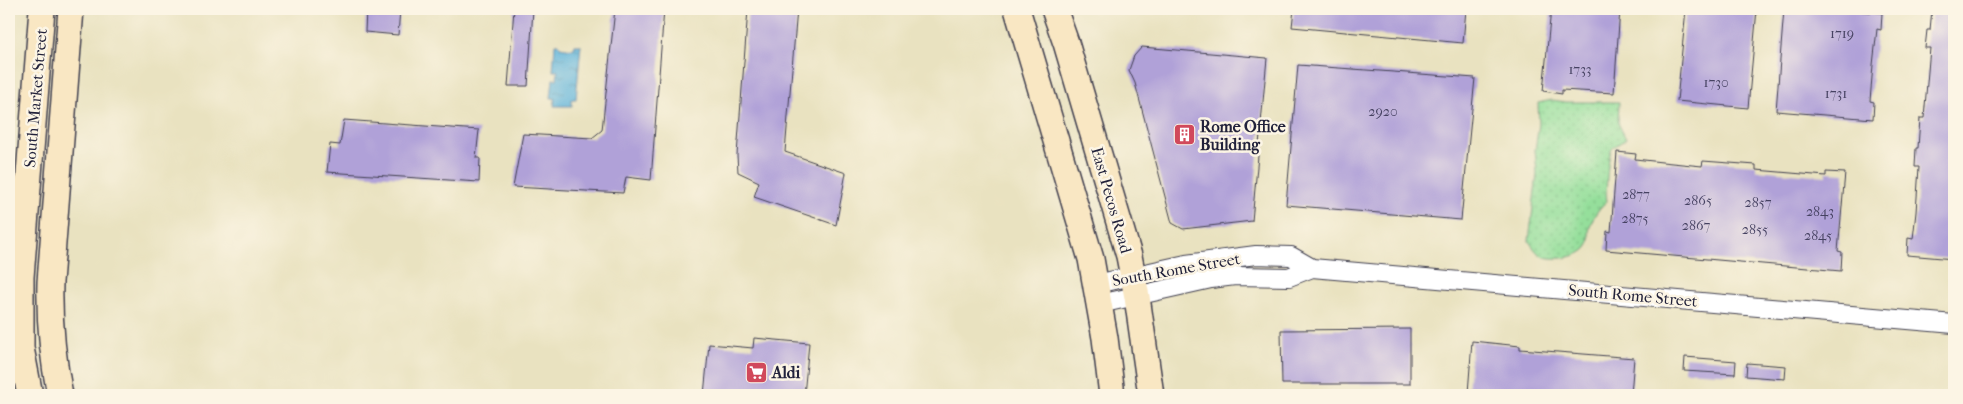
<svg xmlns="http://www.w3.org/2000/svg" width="1963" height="404" font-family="'IM FELL French Canon',serif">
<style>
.grass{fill:url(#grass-tufts);stroke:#5c806b}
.park{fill:url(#park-dots);stroke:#5c806b}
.water{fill:url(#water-ripples);stroke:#406b8a}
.building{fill:#b0a1d8}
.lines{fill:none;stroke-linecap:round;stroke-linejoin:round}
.street-casing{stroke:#403f4f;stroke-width:20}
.secondary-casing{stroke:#403f4f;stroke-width:28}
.street{stroke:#fff;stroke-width:18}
.secondary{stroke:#f9e7c3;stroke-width:25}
.labels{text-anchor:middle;stroke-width:5;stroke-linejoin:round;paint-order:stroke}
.number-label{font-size:14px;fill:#464262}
.street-label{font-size:16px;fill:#22223b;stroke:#fcf5e5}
.poi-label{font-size:16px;font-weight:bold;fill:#22223b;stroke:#fcf5e5;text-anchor:start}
</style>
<defs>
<pattern id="grass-tufts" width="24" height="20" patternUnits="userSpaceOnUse" patternTransform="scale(1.25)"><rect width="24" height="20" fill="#95df9b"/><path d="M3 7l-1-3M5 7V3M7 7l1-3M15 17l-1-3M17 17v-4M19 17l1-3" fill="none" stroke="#80bf86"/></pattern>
<pattern id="park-dots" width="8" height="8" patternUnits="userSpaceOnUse" patternTransform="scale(1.25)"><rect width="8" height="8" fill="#95df9b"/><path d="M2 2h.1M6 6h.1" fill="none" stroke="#80bf86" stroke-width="1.8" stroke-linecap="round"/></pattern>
<pattern id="water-ripples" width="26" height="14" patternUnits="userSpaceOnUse" patternTransform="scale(1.25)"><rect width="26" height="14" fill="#5eb4da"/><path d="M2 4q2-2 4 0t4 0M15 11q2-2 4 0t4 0" fill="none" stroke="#4d92b2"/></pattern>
</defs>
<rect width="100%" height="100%" fill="#fcf5e5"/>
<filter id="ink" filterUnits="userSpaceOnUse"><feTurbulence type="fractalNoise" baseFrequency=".02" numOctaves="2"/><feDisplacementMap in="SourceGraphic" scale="10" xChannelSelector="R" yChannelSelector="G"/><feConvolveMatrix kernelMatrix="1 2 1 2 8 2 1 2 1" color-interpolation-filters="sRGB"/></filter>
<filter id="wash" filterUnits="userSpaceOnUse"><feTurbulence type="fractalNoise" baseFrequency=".0096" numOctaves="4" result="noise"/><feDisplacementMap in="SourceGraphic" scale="20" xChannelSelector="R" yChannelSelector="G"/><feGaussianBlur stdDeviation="1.12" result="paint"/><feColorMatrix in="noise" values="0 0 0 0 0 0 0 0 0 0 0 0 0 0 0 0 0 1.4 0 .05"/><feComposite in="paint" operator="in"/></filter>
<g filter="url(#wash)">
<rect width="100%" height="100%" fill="#e9e2c0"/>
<!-- grass -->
<path class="grass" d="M9 190 10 191 18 395H9Z"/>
<!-- park -->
<path class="park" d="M1552 100 1566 102H1619L1618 123 1626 139C1622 142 1615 145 1612 149 1608 154 1605 193 1607 201 1597 210 1591 219 1589 232 1589 235 1590 240 1589 244 1584 258 1554 261 1542 256 1537 253 1532 246 1529 241L1537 174 1535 150 1539 124 1538 103Z"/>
<!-- water -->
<path class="water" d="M555 44H560V47L573 49 575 45H581L576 99H572V106H554L555 98H551L553 79H557L558 71H553Z"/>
<g id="blocks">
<!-- building -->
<path class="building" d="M366 9H400L398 35 365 32Z
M514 9H533L528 86H508Z
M615 9H664L651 180 626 177 623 193 513 187 523 134 592 138 602 130Z
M748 9H797L785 152 846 173 836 225 754 197 759 182 738 172 737 155Z
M1294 9H1466L1463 43 1292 27Z
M1551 9H1620L1614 93 1562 90V94L1543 91Z
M1686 9H1757L1748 108 1677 101Z
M1784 9H1824L1882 13 1881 30 1877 29 1873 65 1870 101 1874 102 1873 119 1776 111Z
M1932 9H1954V259L1907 255 1908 238 1913 239 1916 212 1919 167H1915L1916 148H1918L1920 118H1924L1930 48H1925L1927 30H1930Z
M1142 47 1267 58 1252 221 1183 229 1172 223 1135 83 1129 70 1134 56Z
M1298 65 1475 78 1461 220 1286 205Z
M344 120 479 130 476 158H480L479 182 327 172 330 144 340 145Z
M1617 152 1636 154 1635 159 1662 162 1702 166 1703 161 1756 165V170L1826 176V172L1845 173 1838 251 1842 252 1841 271 1606 250 1607 231 1611 232Z
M1410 329V384H1282L1281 330Z
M754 338 809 343 804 395H704L709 344 753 348Z
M1472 341 1520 346V349L1634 358 1631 395H1506L1468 393Z
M1685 357 1736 361 1735 374 1684 371Z
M1747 363 1786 366 1785 379 1746 376Z"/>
</g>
</g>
<g filter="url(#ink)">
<use href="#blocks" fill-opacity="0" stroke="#403f4f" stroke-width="1"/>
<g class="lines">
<defs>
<path id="street" d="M1096 284 1186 264 1256 255 1291 256 1312 268
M1100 304 1211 279 1235 276 1289 277 1312 268 1954 324"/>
<path id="secondary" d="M1017 9 1091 259 1105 338 1112 395
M1054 9 1066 43 1129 256 1137 297 1151 395
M30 395 21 348V277L42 9
M60 395C52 355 49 323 50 282L71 9"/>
</defs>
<!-- street casing -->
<use href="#street" class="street-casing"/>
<!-- secondary casing -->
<use href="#secondary" class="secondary-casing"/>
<!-- street -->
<use href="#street" class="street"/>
<!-- secondary -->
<use href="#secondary" class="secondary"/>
</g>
</g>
<!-- icons -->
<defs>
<symbol id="building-square" viewBox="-11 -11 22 22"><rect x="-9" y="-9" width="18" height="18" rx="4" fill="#d1495b" stroke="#fcf5e5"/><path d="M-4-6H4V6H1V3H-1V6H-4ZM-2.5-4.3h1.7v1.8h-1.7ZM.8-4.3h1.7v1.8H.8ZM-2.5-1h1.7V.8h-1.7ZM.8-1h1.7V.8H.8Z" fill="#fff"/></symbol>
<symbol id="supermarket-square" viewBox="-11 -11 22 22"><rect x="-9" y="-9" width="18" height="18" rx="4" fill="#d1495b" stroke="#fcf5e5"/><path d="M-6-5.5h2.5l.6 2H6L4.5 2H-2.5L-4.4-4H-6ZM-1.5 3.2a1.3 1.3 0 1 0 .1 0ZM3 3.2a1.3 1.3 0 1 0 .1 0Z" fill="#fff"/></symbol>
</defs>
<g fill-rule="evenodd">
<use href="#building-square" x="1172" y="122" width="25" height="25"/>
<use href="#supermarket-square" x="744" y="360" width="25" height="25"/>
</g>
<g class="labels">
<!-- number labels -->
<g class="number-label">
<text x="1842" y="38">1719</text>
<text x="1580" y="74">1733</text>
<text x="1716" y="87">1730</text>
<text x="1836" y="98">1731</text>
<text x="1383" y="116">2920</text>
<text x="1636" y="199">2877</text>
<text x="1698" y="205">2865</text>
<text x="1758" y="207">2857</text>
<text x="1820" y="216">2843</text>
<text x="1635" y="223">2875</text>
<text x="1696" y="230">2867</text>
<text x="1755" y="234">2855</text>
<text x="1818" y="240">2845</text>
</g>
<!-- street labels -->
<g class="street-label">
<text transform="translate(35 98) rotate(-85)" y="6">South Market Street</text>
<text transform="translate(1112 200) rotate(74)" y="6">East Pecos Road</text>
<text transform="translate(1176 269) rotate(-10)" y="6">South Rome Street</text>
<text transform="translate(1633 295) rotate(5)" y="6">South Rome Street</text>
</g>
<!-- poi labels -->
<g class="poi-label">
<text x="1200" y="132">Rome Office<tspan x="1200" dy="18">Building</tspan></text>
<text x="772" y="378">Aldi</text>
</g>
</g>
<!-- margin -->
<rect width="1963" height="404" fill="none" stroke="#fcf5e5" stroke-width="30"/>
</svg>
